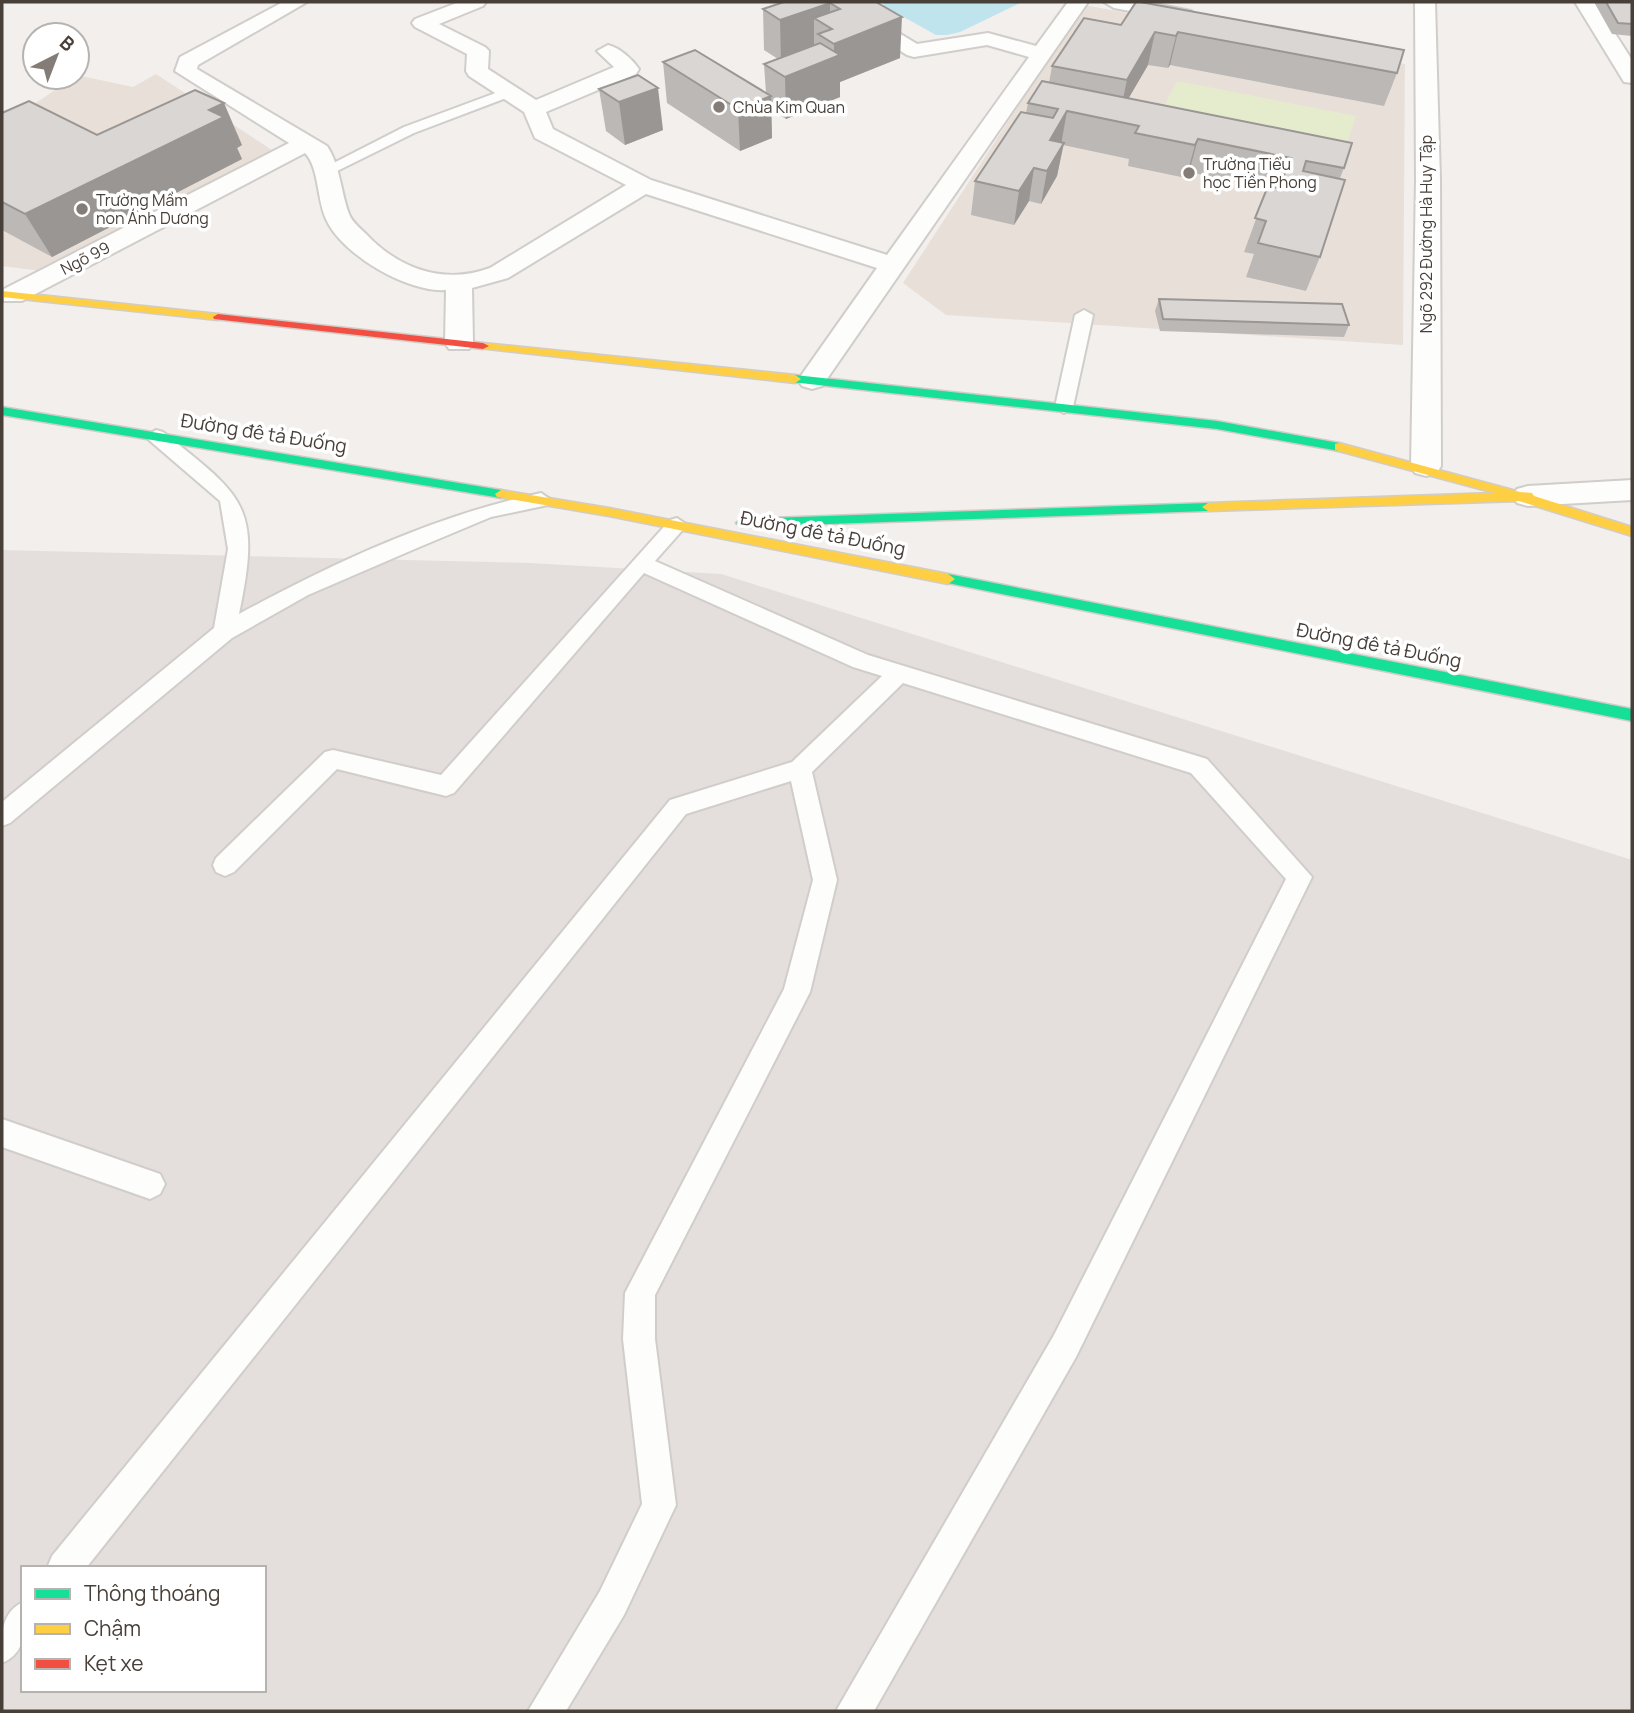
<svg xmlns="http://www.w3.org/2000/svg" width="1634" height="1713" font-family="Manrope,sans-serif">
<style>
.industrial{fill:#e4dfdc;fill-rule:evenodd}
.education{fill:#e8e0d8}
.green{fill:#e5ebcd}
.water{fill:#bfe4ed}
.lines{fill:none;stroke-linecap:round;stroke-linejoin:round}
.lane-casing{stroke:#d0cdca;stroke-width:4}
.street-casing{stroke:#d0cdca;stroke-width:4}
.fast-casing{stroke:#d2ccc5;stroke-width:3}
.slow-casing{stroke:#d2ccc5;stroke-width:3}
.jam-casing{stroke:#d2ccc5;stroke-width:3}
.lane{fill:#fdfdfc;fill-rule:evenodd}
.street{fill:#fdfdfc;fill-rule:evenodd}
.fast{fill:#16e098;fill-rule:evenodd}
.slow{fill:#ffcf43;fill-rule:evenodd}
.jam{fill:#f24e42;fill-rule:evenodd}
.wall{fill:#bbb8b5}
.shaded-wall{fill:#999694}
.building{fill:#dad6d3;stroke:#999694;stroke-width:2}
.poi-dot{fill:#847d77;stroke:#fff;stroke-width:2.5}
.labels{text-anchor:middle;stroke-width:7;stroke-linejoin:round;paint-order:stroke}
.far-poi-label{font-size:16px;fill:#483f38;stroke:#fff;text-anchor:start}
.far-street-label{font-size:16px;fill:#483f38;stroke:#fff}
.street-label{font-size:19px;fill:#483f38;stroke:#fff}
</style>
<rect width="100%" height="100%" fill="#f2efec"/>
<!-- industrial -->
<path class="industrial" d="M2 550 530 563 721 574 1632 860V1711H2ZM23 1568H264V1690H23Z"/>
<!-- education -->
<path class="education" d="M1084 5 1405 64 1403 345 946 315 903 283Z
M156 74 275 152 41 271 2 266V126L77 75 133 87Z"/>
<!-- green -->
<path class="green" d="M1177 81 1356 116 1341 162 1155 124Z"/>
<!-- water -->
<path class="water" d="M884 2H1022L960 32 947 35H936L884 6Z"/>
<g class="lines">
<defs>
<path id="lane" d="M509 88 514 89V95L414 133 329 175 324 177 316 172 404 127Z
M1084 310 1093 315 1073 407 1064 413 1055 407 1075 315Z
M156 430 163 432C244 497 262 505 239 614 333 563 436 515 541 493L551 500 548 505 491 517 417 548 308 595 232 638 10 823 2 826V802L214 628 228 549 220 501 149 440 147 436Z
M677 518 687 525 655 561 868 655 1207 759 1312 877 1076 1357 874 1711H836L1054 1335 1286 879 1191 773 903 683 812 772 837 880 810 992 655 1295V1339L676 1505 624 1615 566 1711H528L600 1591 642 1504 623 1339 625 1293 784 989 813 880 791 781 686 814 86 1568H47L52 1556 670 800 792 762 882 676 853 667 644 573 454 793 446 796 337 769 234 872 225 876 216 872 213 865 216 858 325 752 333 750 441 775 670 520Z
M2 1119 160 1174 165 1184 160 1194 150 1199 2 1147Z
M23 1602C23 1628 29 1651 2 1663 1 1637 0 1613 23 1602Z"/>
<path id="street" d="M283 2H307L198 65 197 69 327 146C340 165 341 193 349 214 352 222 360 228 366 234 399 269 444 285 490 268L626 185 535 138 524 112 469 76 466 71 467 54 415 27 412 23 415 19 459 2H486L483 6 439 24 485 47 489 51 488 69 536 100 614 67 597 51 608 45C620 48 632 59 639 69L636 74 546 112 553 129 651 180 887 255 1029 57 987 45 914 57 907 55 824 2H848L917 44 988 33 1036 46 1068 2H1088L822 386 812 389 802 386 798 380 877 268 646 194 508 278 472 288 473 343 469 349H449L445 343 446 290C408 293 341 254 326 219 317 200 319 167 305 153L22 301H4V289L289 143 175 71 180 57Z
M1104 2H1145L1191 11 1194 15 1184 21 1114 8Z
M1415 2H1435L1440 180 1441 466 1437 473 1426 476 1415 473 1411 466 1416 180Z
M1575 2H1595L1632 60V83L1624 82Z
M1632 480V500L1528 506 1517 503 1513 496 1517 489 1528 486Z"/>
<path id="fast" d="M795 375 1217 421 1339 443 1345 447 1339 451 1217 429 791 382 789 379Z
M2 407 501 490 507 494 501 498 2 415Z
M1208 503 1214 507 1208 511 742 527 736 523 742 519Z
M948 574 1632 709V721L943 582V576Z"/>
<path id="slow" d="M2 291 218 314 223 317 218 320 2 297Z
M483 343 795 375 801 379 795 383 479 348 477 346Z
M1339 443 1520 492 1532 493 1534 496 1632 527V536L1519 501 1208 511 1202 507 1208 503 1495 493 1335 450V444Z
M501 490 609 508 948 574 955 579 948 584 609 516 497 497 495 494Z"/>
<path id="jam" d="M218 314 483 343 489 346 483 349 214 319 213 317Z"/>
</defs>
<!-- lane casing -->
<use href="#lane" class="lane-casing"/>
<!-- street casing -->
<use href="#street" class="street-casing"/>
<!-- fast casing -->
<use href="#fast" class="fast-casing"/>
<!-- slow casing -->
<use href="#slow" class="slow-casing"/>
<!-- jam casing -->
<use href="#jam" class="jam-casing"/>
<!-- lane -->
<use href="#lane" class="lane"/>
<!-- street -->
<use href="#street" class="street"/>
<!-- fast -->
<use href="#fast" class="fast"/>
<!-- slow -->
<use href="#slow" class="slow"/>
<!-- jam -->
<use href="#jam" class="jam"/>
</g>
<!-- wall -->
<path class="wall" d="M784 2H876L900 58 840 82V97L786 119 771 109 772 138 740 151 667 103 663 62 766 93 764 64 778 59 764 50 763 9Z
M1136 2 1397 73 1384 106 1170 65 1168 68 1148 65 1128 99 1344 168 1340 178 1320 257 1306 291 1246 277 1254 254 1244 252 1267 189 1189 172 1186 178 1128 166 1129 159 1063 145 1057 176 1041 204 1029 201 1014 225 971 215 975 181 1026 113 1028 103 1049 83 1052 66 1121 25Z
M1594 2H1632V36L1612 34Z
M599 89 663 130 625 145 606 131Z
M2 113 97 135 242 145 237 148 242 159 52 257 2 230Z
M1159 299 1349 325 1344 337 1160 331 1155 311Z"/>
<!-- shaded-wall -->
<path class="shaded-wall" d="M830 3V27L814 18V49L781 61 780 20Z
M902 17 900 58 840 82V97L786 119 785 77 834 58V44Z
M1155 32 1148 65 1120 113 1127 80Z
M1178 32 1170 65 1168 68 1176 36Z
M658 88 663 130 625 145 619 102Z
M771 96 772 138 740 151 738 109Z
M224 103 242 145 237 148 242 159 52 257 25 214 209 110Z
M1067 111 1061 145 1050 140Z
M1198 139 1189 172 1186 178 1195 145Z
M1064 143 1057 176 1041 204 1047 171Z
M1034 168 1029 201 1014 225 1019 191Z"/>
<!-- building -->
<path class="building" d="M784 2H876L902 17 834 44 818 34 832 29 814 18 840 9 830 3 780 20 763 9Z
M1136 2H1140L1404 50 1397 73 1178 32 1176 36 1155 32 1127 80 1052 66 1084 18 1121 25Z
M1606 2H1632V24L1618 23Z
M820 43 840 55 785 77 764 64Z
M695 50 771 96 738 109 663 62Z
M638 75 658 88 619 102 599 89Z
M1042 81 1352 143 1344 168 1306 161 1303 171 1345 180 1320 257 1258 243 1266 221 1255 218 1268 186 1279 188 1291 158 1198 139 1195 145 1135 133 1139 126 1067 111 1050 140 1064 143 1047 171 1034 168 1019 191 975 181 1021 112 1053 118 1058 109 1028 103Z
M195 90 224 103 209 110 224 117 25 214 2 202V113L29 101 97 135Z
M1159 299 1342 304 1349 325 1163 319Z"/>
<!-- markers -->
<g class="poi-dot">
<circle cx="719" cy="107" r="7"/>
<circle cx="1189" cy="173" r="7"/>
<circle cx="82" cy="209" r="7"/>
</g>
<g class="labels">
<!-- far-poi labels -->
<g class="far-poi-label">
<text x="733" y="113">Chùa Kim Quan</text>
<text x="1203" y="170">Trường Tiểu<tspan x="1203" dy="18">học Tiền Phong</tspan></text>
<text x="96" y="206">Trường Mầm<tspan x="96" dy="18">non Ánh Dương</tspan></text>
</g>
<!-- far-street labels -->
<g class="far-street-label">
<text transform="translate(1426 234) rotate(-90)" y="6">Ngõ 292 Đường Hà Huy Tập</text>
<text transform="translate(85 258) rotate(-27)" y="6">Ngõ 99</text>
</g>
<!-- street labels -->
<g class="street-label">
<text transform="translate(264 433) rotate(9)" y="7">Đường đê tả Đuống</text>
<text transform="translate(823 533) rotate(11)" y="7">Đường đê tả Đuống</text>
<text transform="translate(1379 645) rotate(11)" y="7">Đường đê tả Đuống</text>
</g>
</g>
<!-- border -->
<rect width="1634" height="1713" fill="none" stroke="#483f38" stroke-width="7"/>
<!-- legend -->
<rect x="21" y="1566" width="245" height="126" fill="#ffffff" stroke="#b6b2af" stroke-width="2"/>
<rect x="35" y="1589" width="35" height="10" fill="#16e098" stroke="#b6b2af" stroke-width="2"/>
<text x="84" y="1601" font-size="21" fill="#483f38">Thông thoáng</text>
<rect x="35" y="1624" width="35" height="10" fill="#ffcf43" stroke="#b6b2af" stroke-width="2"/>
<text x="84" y="1636" font-size="21" fill="#483f38">Chậm</text>
<rect x="35" y="1659" width="35" height="10" fill="#f24e42" stroke="#b6b2af" stroke-width="2"/>
<text x="84" y="1671" font-size="21" fill="#483f38">Kẹt xe</text>
<!-- north arrow -->
<g transform="translate(56 56) rotate(42)"><circle r="33" fill="#ffffff" stroke="#b6b2af" stroke-width="2"/>
<path d="M0-5L12 26L0 18L-12 26Z" fill="#847d77"/>
<text y="-10" font-size="19" font-weight="bold" text-anchor="middle" fill="#483f38">B</text>
</g>
</svg>
